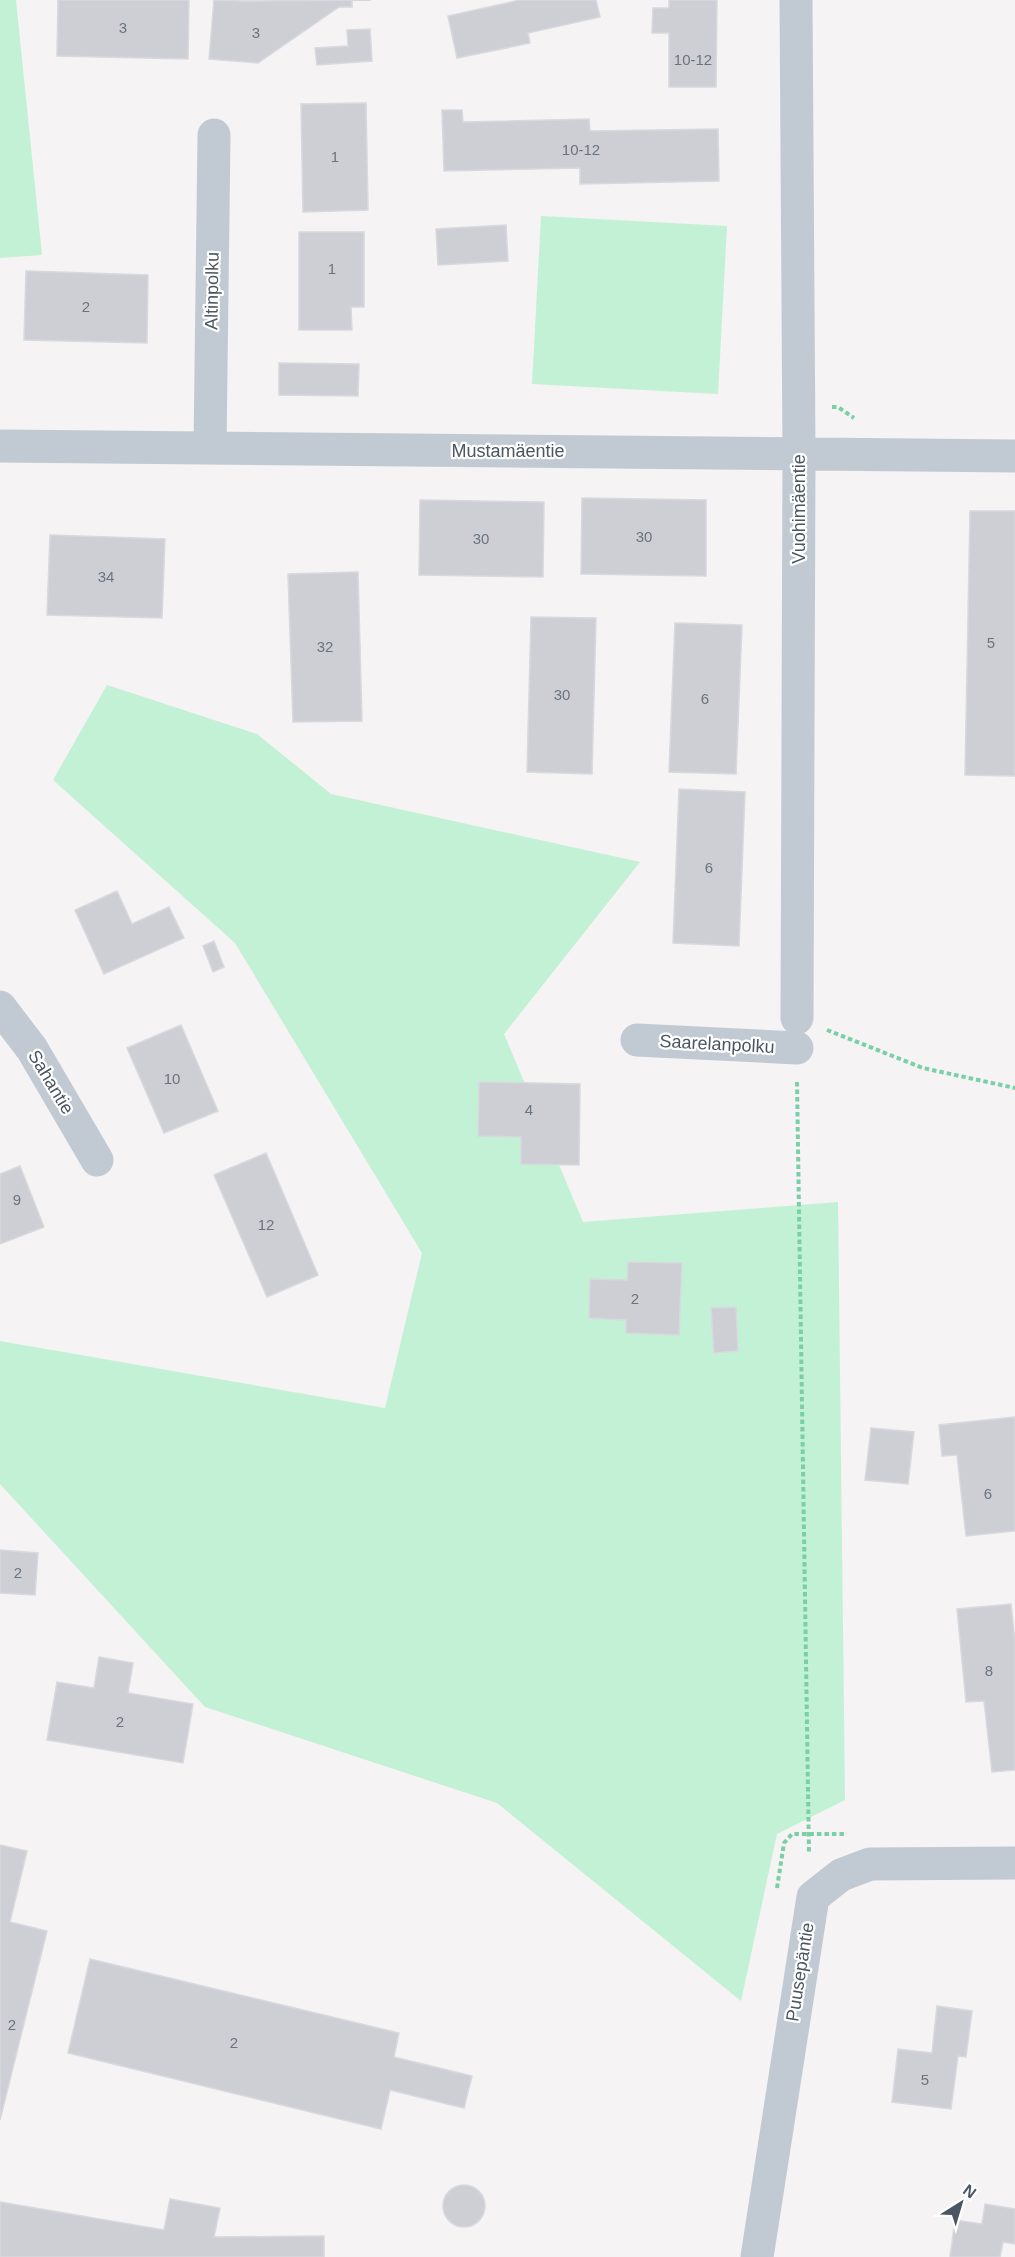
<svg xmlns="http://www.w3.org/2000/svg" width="1015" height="2257" font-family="Arial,sans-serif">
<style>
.green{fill:#c3f1d5}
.building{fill:#cdcfd5;stroke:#d7d9de;stroke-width:1.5}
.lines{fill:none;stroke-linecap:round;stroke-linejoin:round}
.path{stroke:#7ad0a6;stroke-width:4;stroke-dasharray:4.5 3;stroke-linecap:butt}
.street{stroke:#c1cad2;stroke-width:33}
.labels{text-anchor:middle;stroke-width:4.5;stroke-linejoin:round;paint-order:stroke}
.number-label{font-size:15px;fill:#6b747e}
.street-label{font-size:18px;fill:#4a5661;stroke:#fff}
</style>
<rect width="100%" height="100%" fill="#f5f3f3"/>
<!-- green -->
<path class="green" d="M0 0H16L42 255 0 258Z
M541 216 727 226 718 394 532 384Z
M107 685 257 734 331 794 640 862 504 1034 583 1222 838 1202 845 1800 777 1834 741 2001 497 1803 205 1707 0 1484V1341L385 1408 422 1253 235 943 53 780Z"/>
<!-- building -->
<path class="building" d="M58 0H189L188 59 57 56Z
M214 0 242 1 371 0H352V7H339L258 63 209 59Z
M520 0H596L600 17 528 33 530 43 457 58 448 16Z
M669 0H717L716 87H669V33H652L653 8H669Z
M370 29 372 61 317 65 315 48 348 46 347 30Z
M366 103 368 210 303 212 301 104Z
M442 110H462L463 122 589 119 590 131 718 129 719 181 580 184V168L444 171Z
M506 225 508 261 438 265 436 229Z
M299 232H364V307H351L352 330H299Z
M26 271 148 275 147 343 24 340Z
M279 363 359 364 358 396 279 395Z
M582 498 706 500V576L581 574Z
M420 500 544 502 543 577 419 575Z
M970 511H1015V776L965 775Z
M50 535 165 539 162 618 47 615Z
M358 572 362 721 293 722 288 574Z
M531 617 596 618 592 774 527 772Z
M675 623 742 625 736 774 669 772Z
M679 789 745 792 739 946 673 943Z
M117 891 132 924 169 907 184 938 104 974 75 910Z
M214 941 224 967 213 972 203 946Z
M181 1025 218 1111 164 1133 127 1048Z
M479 1082 580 1084 579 1165 521 1164V1137L478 1136Z
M266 1153 318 1275 267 1297 214 1175Z
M20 1166 44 1227 0 1244V1174Z
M628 1262 682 1263 679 1335 626 1333V1320L589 1318 590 1279 627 1280Z
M736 1307 738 1351 714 1353 711 1308Z
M1015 1417V1531L966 1536 957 1455 942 1456 939 1425Z
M871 1428 914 1432 908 1484 865 1480Z
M0 1550 38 1553 35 1595 0 1593Z
M1011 1604 1015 1641V1770L992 1772 984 1701 966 1702 957 1609Z
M99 1657 133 1663 128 1693 193 1704 183 1763 47 1740 57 1682 94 1688Z
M0 1845 27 1851 10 1922 47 1931 0 2120Z
M90 1959 399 2033 394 2057 472 2076 464 2108 390 2090 381 2129 68 2053Z
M937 2006 972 2011 966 2057 958 2056 951 2109 892 2102 898 2049 932 2053Z
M443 2206a21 21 0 1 1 42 0a21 21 0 1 1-42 0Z
M170 2199 220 2208 214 2237 324 2236V2257H0V2202L164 2230Z
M985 2204 1015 2209V2244L1003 2242 1000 2257H950L955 2220 982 2224Z"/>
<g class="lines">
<!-- path -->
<path class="path" d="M832 407H838L854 418
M827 1030 923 1068 1015 1088
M797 1082 809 1854
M777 1888 784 1843 792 1834H847"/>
<!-- street -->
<path class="street" d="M796 0 799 453 797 1018
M0 446 1015 456
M210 448 214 135
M0 1007 32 1049 97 1160
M637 1040 797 1048
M757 2257 813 1897 841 1875 870 1864 1015 1863"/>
</g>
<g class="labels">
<!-- number labels -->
<g class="number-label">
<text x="123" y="33">3</text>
<text x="256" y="38">3</text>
<text x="693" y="65">10-12</text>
<text x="581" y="155">10-12</text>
<text x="335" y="162">1</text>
<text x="332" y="274">1</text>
<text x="86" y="312">2</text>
<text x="644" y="542">30</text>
<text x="481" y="544">30</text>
<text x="106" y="582">34</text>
<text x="991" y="648">5</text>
<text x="325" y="652">32</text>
<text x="562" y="700">30</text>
<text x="705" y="704">6</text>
<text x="709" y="873">6</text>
<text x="172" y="1084">10</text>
<text x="529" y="1115">4</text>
<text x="17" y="1205">9</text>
<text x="266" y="1230">12</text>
<text x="635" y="1304">2</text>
<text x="988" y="1499">6</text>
<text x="18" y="1578">2</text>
<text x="989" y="1676">8</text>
<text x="120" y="1727">2</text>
<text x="12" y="2030">2</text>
<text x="234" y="2048">2</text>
<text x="925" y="2085">5</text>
</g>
<!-- street labels -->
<g class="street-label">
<text transform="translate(212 291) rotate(-89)" y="6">Altinpolku</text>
<text x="508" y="457">Mustamäentie</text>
<text transform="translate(799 509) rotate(-90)" y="6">Vuohimäentie</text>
<text transform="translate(717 1044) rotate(3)" y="6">Saarelanpolku</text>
<text transform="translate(51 1082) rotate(59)" y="6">Sahantie</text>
<text transform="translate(800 1972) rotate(-81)" y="6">Puusepäntie</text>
</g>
</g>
<!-- north arrow -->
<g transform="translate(961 2203) rotate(37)" stroke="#ffffff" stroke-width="4.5" paint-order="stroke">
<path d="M0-4.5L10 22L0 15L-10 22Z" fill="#4a5661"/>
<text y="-9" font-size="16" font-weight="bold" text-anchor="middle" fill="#4a5661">N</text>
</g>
</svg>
